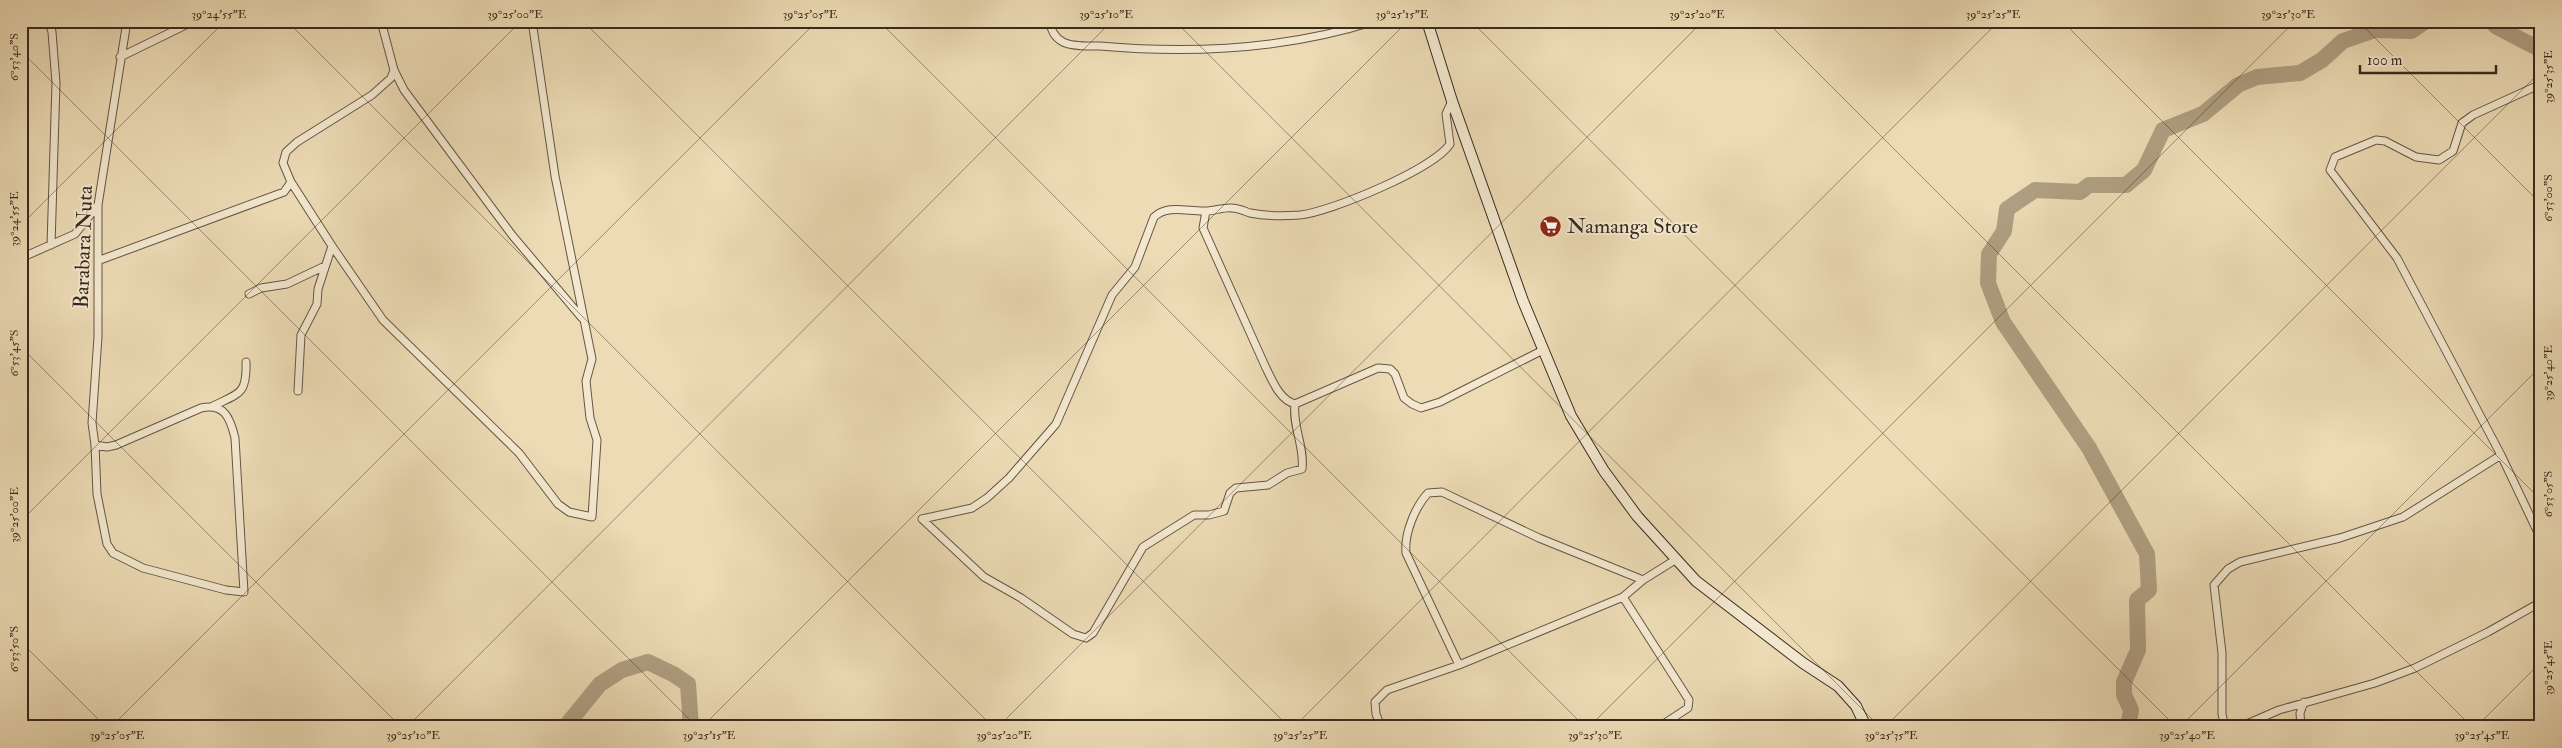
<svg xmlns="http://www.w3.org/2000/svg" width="2562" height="748" font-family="'IM FELL Double Pica',serif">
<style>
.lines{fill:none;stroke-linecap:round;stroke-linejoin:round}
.river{stroke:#af9f82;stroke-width:16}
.street-casing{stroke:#655644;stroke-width:9}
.secondary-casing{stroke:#382a1f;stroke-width:12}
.street{stroke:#f3e8cf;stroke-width:7}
.secondary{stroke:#f3e8cf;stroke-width:10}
.ticks{fill:none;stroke:#382a1f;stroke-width:1;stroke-opacity:0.45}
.labels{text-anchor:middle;stroke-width:4;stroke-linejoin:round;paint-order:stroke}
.poi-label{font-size:21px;fill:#382a1f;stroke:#f3e8cf;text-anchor:start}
.street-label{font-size:21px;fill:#382a1f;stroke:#f3e8cf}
.neatline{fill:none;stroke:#382a1f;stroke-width:2}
.ticks-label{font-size:12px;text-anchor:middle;fill:#382a1f}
</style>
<rect width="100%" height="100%" fill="#ecdbb5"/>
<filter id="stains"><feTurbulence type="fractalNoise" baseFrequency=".004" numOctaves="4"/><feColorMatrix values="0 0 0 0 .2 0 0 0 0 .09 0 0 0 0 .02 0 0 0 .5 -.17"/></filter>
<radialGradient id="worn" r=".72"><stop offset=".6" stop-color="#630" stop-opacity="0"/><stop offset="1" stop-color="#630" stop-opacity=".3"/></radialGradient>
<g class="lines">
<!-- river -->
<path class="river" d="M2490 21 2497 27 2541 50
M565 727 600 684 622 670 648 662 673 674 688 684 691 727
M2128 727 2131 710 2124 695V682L2138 650 2137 600 2149 590 2147 554 2089 448 2003 322 1988 283 1989 254 2004 231 2007 209 2035 190 2080 192 2089 185H2126L2144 170 2163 130 2203 114 2238 85 2257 77 2300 73 2322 60 2343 41 2375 30 2411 31 2426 21"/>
<defs>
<path id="street" d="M49 21 52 32 56 83 51 245
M381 21 394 70 404 90 512 235 582 318
M1049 21C1052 31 1054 37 1063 42 1072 47 1090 46 1100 46 1191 54 1288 49 1375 21
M120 57 194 21
M394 70 391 78 372 95 297 142 286 152 283 163 291 182 332 246 383 320 519 453 558 504 569 512 592 517 597 440 590 418 586 381 592 359 555 176 532 21
M2541 84 2473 115 2462 123 2453 151 2439 160 2416 157 2385 141 2376 140 2335 157 2330 170 2397 258 2501 455 2541 539
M1206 211 1203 228 1266 368C1273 382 1280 400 1295 404L1378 368 1390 369 1395 374 1404 398 1412 404 1421 408 1440 402 1543 350
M21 258 75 234 98 205
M100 260 284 192 291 182
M249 294 261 288 287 284 325 266
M298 391 301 335 317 304 318 289 332 246
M213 406C240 393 247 394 246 362
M95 445 107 447 116 445 201 408C224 403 230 417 235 438L244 592 226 590 143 568 113 553 107 544 97 494 95 445 92 423 98 337V205L127 21
M922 519 972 508 987 498 1009 478 1056 424 1112 295 1135 267 1154 217C1168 204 1188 212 1206 211 1214 211 1224 207 1232 208 1238 208 1244 211 1250 213 1265 216 1286 216 1300 215 1330 212 1434 169 1450 144L1446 114 1452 101
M922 519 984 577 1021 598 1073 634 1086 638 1093 633 1143 547 1194 515H1209L1224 511 1230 493 1236 488 1268 485 1287 473 1302 469C1305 447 1292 426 1295 404
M1623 597 1689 700 1688 708 1659 727
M1459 665 1406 553C1404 534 1415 507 1428 493L1442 492 1539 538 1643 580
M1381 727 1376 714 1375 702 1387 690 1459 665 1623 597 1643 580 1675 560
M2230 727 2224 723 2222 714V653L2214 585 2228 569 2240 562 2340 538 2403 517 2501 455
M2240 727 2279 710 2375 683 2415 668 2488 632 2541 602
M2301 727 2300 713 2304 702"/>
<path id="secondary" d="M1427 21 1452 101 1523 301 1571 416 1604 471 1637 516 1696 581 1803 663 1838 686 1856 706 1866 727"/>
</defs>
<!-- street casing -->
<use href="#street" class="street-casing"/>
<!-- secondary casing -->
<use href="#secondary" class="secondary-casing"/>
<!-- street -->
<use href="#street" class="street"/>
<!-- secondary -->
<use href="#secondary" class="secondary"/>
</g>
<!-- ticks -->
<path class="ticks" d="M287 21 993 727M583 21 1289 727M879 21 1585 727M1175 21 1880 727M1471 21 2176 727M1766 21 2472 727M2062 21 2541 500M2358 21 2541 204M21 51 697 727M21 225 225 21M21 347 401 727M21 521 521 21M21 642 106 727M111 727 817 21M407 727 1112 21M702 727 1408 21M998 727 1703 21M1294 727 1999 21M1589 727 2295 21M1885 727 2541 71M2180 727 2541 366M2476 727 2541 662"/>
<!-- icons -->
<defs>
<symbol id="supermarket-disc" viewBox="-11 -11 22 22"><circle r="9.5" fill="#8f2418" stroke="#f3e8cf"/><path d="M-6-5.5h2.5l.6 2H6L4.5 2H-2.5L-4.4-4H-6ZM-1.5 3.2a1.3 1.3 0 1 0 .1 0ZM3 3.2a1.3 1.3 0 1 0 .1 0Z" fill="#fff"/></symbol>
</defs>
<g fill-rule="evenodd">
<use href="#supermarket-disc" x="1538" y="214" width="25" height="25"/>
</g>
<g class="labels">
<!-- poi labels -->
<g class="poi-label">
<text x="1567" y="233">Namanga Store</text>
</g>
<!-- street labels -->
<g class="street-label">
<text transform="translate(83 247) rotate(-88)" y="7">Barabara Nuta</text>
</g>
</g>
<!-- margin -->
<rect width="2562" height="748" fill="none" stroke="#ecdbb5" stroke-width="55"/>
<!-- scale -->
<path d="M2360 65v8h136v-8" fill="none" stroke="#382a1f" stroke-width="2.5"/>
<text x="2367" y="65" font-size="15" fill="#382a1f" stroke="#f3e8cf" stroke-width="4" paint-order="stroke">100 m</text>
<rect x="28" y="28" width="2506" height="692" class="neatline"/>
<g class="ticks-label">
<text x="219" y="18">39°24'55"E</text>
<text x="515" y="18">39°25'00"E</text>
<text x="810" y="18">39°25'05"E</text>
<text x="1106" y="18">39°25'10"E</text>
<text x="1402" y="18">39°25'15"E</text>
<text x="1697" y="18">39°25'20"E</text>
<text x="1993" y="18">39°25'25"E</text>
<text x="2288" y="18">39°25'30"E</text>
<text transform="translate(14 57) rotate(-90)" y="4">6°53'40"S</text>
<text transform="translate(2548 77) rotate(-90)" y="4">39°25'35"E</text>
<text transform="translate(2548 198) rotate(-90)" y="4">6°53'00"S</text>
<text transform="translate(14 219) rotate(-90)" y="4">39°24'55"E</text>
<text transform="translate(14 353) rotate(-90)" y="4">6°53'45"S</text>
<text transform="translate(2548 373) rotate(-90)" y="4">39°25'40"E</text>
<text transform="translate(2548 494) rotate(-90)" y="4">6°53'05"S</text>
<text transform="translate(14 515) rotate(-90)" y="4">39°25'00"E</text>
<text transform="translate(14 649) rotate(-90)" y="4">6°53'50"S</text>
<text transform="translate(2548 668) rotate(-90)" y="4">39°25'45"E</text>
<text x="117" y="739">39°25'05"E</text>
<text x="413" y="739">39°25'10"E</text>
<text x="709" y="739">39°25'15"E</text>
<text x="1004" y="739">39°25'20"E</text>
<text x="1300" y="739">39°25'25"E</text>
<text x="1595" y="739">39°25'30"E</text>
<text x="1891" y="739">39°25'35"E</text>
<text x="2187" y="739">39°25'40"E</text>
<text x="2482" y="739">39°25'45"E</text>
</g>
<rect width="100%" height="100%" filter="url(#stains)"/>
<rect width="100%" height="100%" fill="url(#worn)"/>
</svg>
